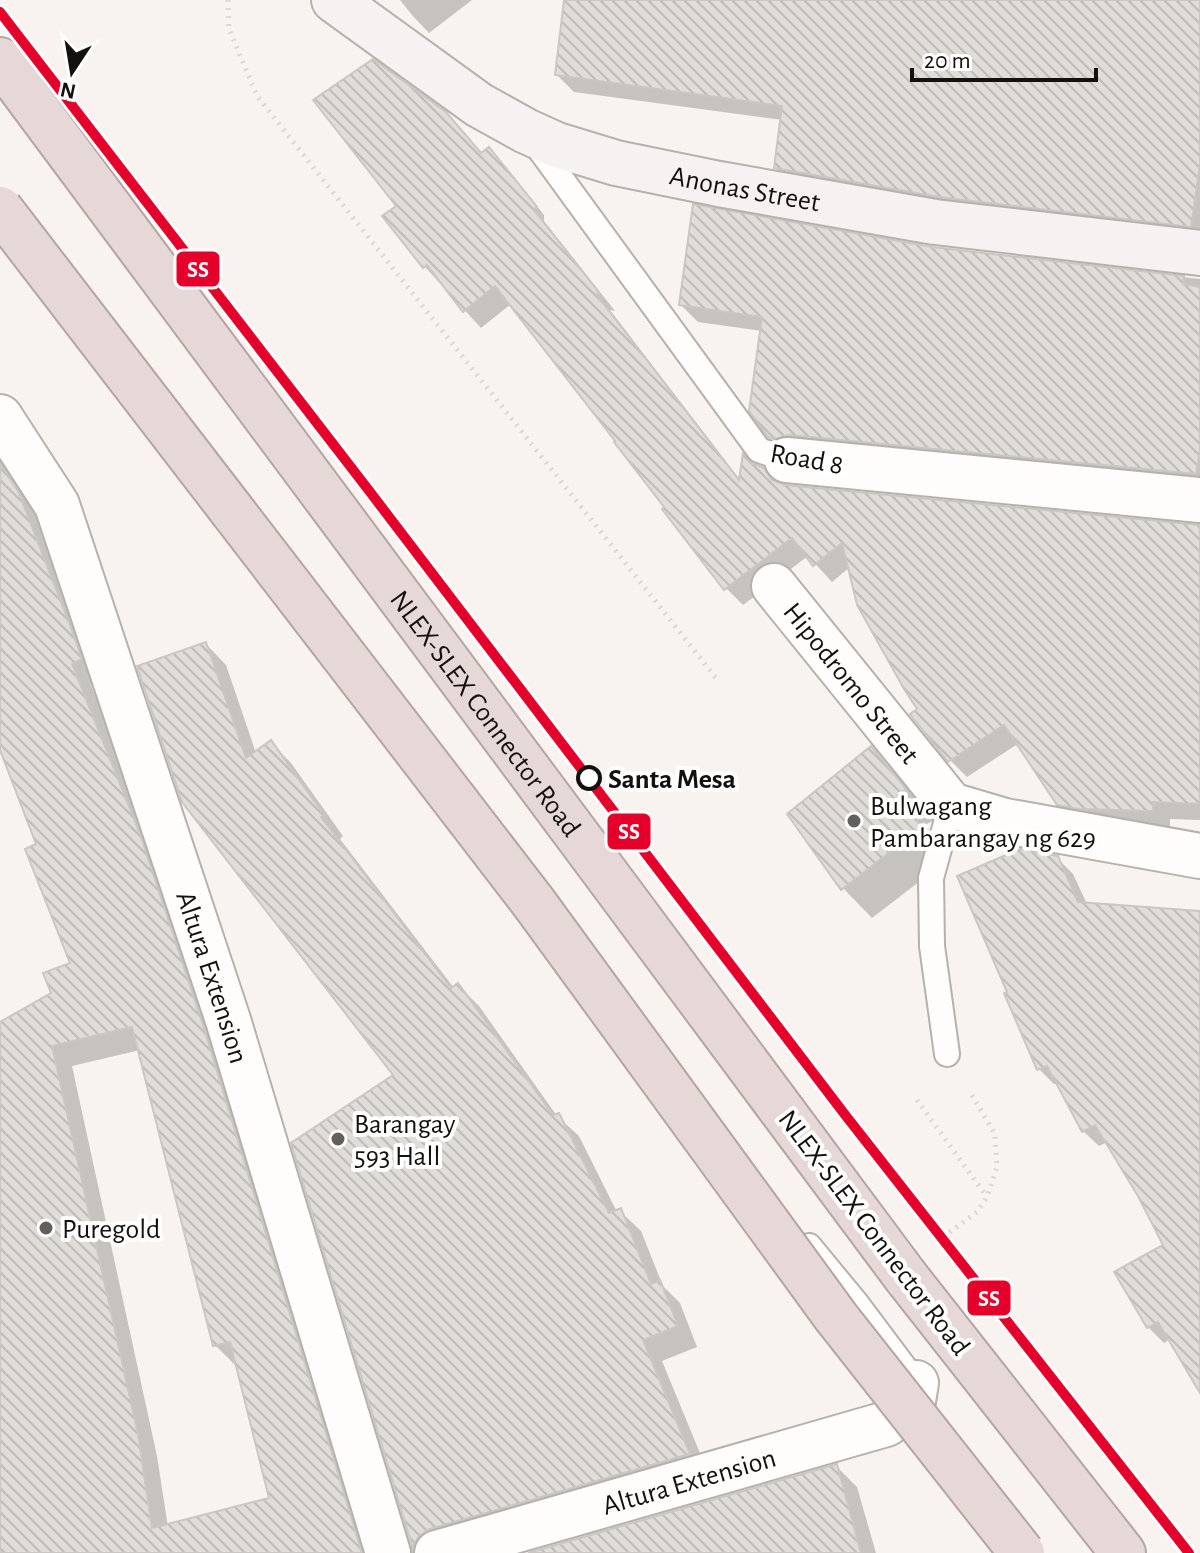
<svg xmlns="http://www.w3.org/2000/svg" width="1200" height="1553" font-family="'Alegreya Sans',sans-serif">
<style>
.shadow{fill:#0003}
.building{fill:url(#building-back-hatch);stroke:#cac6c2;stroke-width:2;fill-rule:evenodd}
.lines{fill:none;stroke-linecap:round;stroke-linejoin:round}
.lane-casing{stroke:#b5b1ad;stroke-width:28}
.street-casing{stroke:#b5b1ad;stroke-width:48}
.secondary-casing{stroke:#b5b1ad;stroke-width:48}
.highway-casing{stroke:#b5a4a2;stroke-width:48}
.path{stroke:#d9d8d7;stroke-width:5;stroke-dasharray:2 6;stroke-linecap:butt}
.lane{stroke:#fefdfc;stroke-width:24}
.street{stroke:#fefdfc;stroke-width:44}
.secondary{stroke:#f6f2f1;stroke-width:44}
.highway{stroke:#e6d8d6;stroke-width:44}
.highway-bridge-casing{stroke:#b5a4a2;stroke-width:48;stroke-linecap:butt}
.highway-bridge{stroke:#e6d8d6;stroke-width:44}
.rail-1-casing{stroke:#fff;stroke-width:16}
.rail-1{stroke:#e4002b;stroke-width:10}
.stop-dot{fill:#fff;stroke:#14100d;stroke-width:4}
.poi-dot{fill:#645f5c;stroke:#fff;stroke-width:3}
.labels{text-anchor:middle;stroke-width:8;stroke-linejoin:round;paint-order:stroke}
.street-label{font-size:28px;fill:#14100d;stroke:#fff}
.stop-label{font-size:28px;font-weight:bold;fill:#14100d;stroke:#fff;text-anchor:start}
.poi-label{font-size:28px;fill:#14100d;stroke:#fff;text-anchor:start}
.line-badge{stroke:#fff;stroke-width:3}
.badge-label{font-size:22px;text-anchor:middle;font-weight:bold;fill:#fff}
</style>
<defs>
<pattern id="building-back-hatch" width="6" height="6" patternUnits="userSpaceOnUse" patternTransform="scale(2)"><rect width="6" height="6" fill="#e0dcd8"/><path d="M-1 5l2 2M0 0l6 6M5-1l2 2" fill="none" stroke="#bfbcb8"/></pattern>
</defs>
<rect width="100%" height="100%" fill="#f8f3ee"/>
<!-- shadow -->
<path class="shadow" d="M400 0H472L429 33 412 15Z
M565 0H1200V242L793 185 776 168 783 120 574 92 557 75Z
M445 114 483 155 489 150 506 167 544 215V221L615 311 610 310 741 481 752 465 763 469 777 484 784 487 1200 527V820L1170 819V827L1097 825 1077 822 1059 804 1019 743 967 777 950 760 920 709 850 567 832 582 808 556 743 605 726 588 667 507 511 304 481 328 425 267 399 206Z
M932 249 1200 279V490L788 454 770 436 762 331 698 322 681 305Z
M0 455 42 520 101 679 91 685 160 856 375 1553H242L272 1500 238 1365 236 1366 215 1345 140 1050 72 1066 157 1456 172 1553H0V1025L54 994 73 964 39 846 0 744Z
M206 644 226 665 256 753 271 743 291 763 343 836 340 839 454 988 458 985 479 1006 557 1116 579 1136 617 1212 620 1211 641 1231 663 1286 680 1303 697 1347 662 1361 709 1475 444 1553H414V1546L293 1144 395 1075 184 801Z
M871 749 900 778 934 820 925 825 950 858 872 918 843 888Z
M1057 858 1073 874 1087 904 1200 913V1380L1170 1339 1164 1343 1148 1327 1117 1273 1165 1246 1141 1197 1107 1142 1099 1146 1083 1131 1058 1083 1054 1084 1039 1069Z
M836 1466 857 1487 876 1553H535Z"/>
<!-- building -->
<path class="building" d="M564 0H1200V165L1191 227 939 197 774 168 782 106 555 75Z
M373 59 446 112 481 153 489 147 537 207 534 210 601 295 596 294 739 480 743 453 753 464 764 468 772 480 785 485 1200 525V804L1153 802V811L1078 809 1057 805 1004 725 948 762 910 714 917 709 904 689 857 605 842 543 813 566 792 538 724 590 662 509 664 507 614 442 615 441 495 286 463 312 427 265 423 268 382 216 396 206 313 100Z
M693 204 932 247 1184 276 1183 284 1200 287V450L1196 474 789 435 774 439 768 437 749 411 762 317 679 305Z
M0 463 18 491 71 628 82 659 72 664 140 834 204 1028 362 1553H0V1022L51 993 43 973 70 963 25 849 36 844 0 750ZM132 1027 213 1346 230 1342 269 1498 152 1528 138 1434 52 1046Z
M206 642 246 758 271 740 324 815 321 817 451 988 458 983 553 1115 559 1113 609 1213 621 1208 651 1284 660 1280 678 1326 643 1340 690 1454 430 1529 419 1536 413 1546 412 1553V1546L291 1143 393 1075 182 802 137 666Z
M871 746 906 789 897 795 922 827 841 890 787 814Z
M1020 849 1058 856 1078 902 1200 911V1393L1158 1322 1147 1328 1114 1272 1163 1245 1139 1198 1095 1125 1082 1132 1047 1066 1037 1070 1004 993 1007 992 957 876Z
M837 1464 861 1553H528Z"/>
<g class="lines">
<defs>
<path id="lane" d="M533 140 759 450 787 460
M947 1054 932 946 931 878 951 805
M809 1246 856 1303 916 1383"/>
<g id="street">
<path id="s1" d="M0 417 57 505 228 1020 388 1553"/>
<path d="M787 460 1200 500"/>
<path id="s2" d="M774 586 951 805 1005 821 1200 856"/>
<path id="s3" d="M437 1553 886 1424 912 1407 916 1383"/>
</g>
<g id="secondary">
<path id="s4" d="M334 0 479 105 526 131 557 145 616 163 719 184 935 222 1200 253"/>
</g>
<g id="highway">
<path id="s5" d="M0 60 589 851"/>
<path d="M906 1277 1123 1553"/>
</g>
</defs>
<!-- lane casing -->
<use href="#lane" class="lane-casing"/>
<!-- street casing -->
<use href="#street" class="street-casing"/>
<!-- secondary casing -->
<use href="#secondary" class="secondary-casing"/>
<!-- highway casing -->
<use href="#highway" class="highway-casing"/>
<!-- path -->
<path class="path" d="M228 0 229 29 257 96 716 678
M917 1100 987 1197
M943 1237 977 1212 987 1197 997 1167 995 1134 970 1092"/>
<!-- lane -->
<use href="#lane" class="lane"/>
<!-- street -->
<use href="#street" class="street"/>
<!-- secondary -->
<use href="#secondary" class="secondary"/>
<!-- highway -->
<use href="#highway" class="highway"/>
<defs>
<path id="highway-bridge" d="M0 209 534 903 836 1317 1022 1553
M589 851 906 1277"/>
</defs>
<!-- highway-bridge casing -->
<use href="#highway-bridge" class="highway-bridge-casing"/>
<!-- highway-bridge -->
<use href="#highway-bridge" class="highway-bridge"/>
<defs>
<path id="rail-1" d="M0 12 367 488 846 1116 1189 1553"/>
</defs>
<!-- rail-1 casing -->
<use href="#rail-1" class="rail-1-casing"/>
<!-- rail-1 -->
<use href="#rail-1" class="rail-1"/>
</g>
<!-- markers -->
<circle class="stop-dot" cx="589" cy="778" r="11"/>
<g class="poi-dot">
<circle cx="854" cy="821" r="8"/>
<circle cx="338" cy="1139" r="8"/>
<circle cx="46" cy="1228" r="8"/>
</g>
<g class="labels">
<!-- street labels -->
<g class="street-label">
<text dy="10" stroke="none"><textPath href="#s4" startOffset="460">Anonas Street</textPath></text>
<text transform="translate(807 458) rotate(10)" y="10">Road 8</text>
<text dy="10" stroke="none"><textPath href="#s2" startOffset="124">Hipodromo Street</textPath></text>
<text dy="10" stroke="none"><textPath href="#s5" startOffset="814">NLEX-SLEX Connector Road</textPath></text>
<text dy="10" stroke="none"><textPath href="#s1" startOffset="602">Altura Extension</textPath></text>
<text transform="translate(875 1232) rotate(53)" y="10">NLEX-SLEX Connector Road</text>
<text dy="10" stroke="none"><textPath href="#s3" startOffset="262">Altura Extension</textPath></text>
</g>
<!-- stop labels -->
<g class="stop-label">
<text x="608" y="788">Santa Mesa</text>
</g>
<!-- poi labels -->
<g class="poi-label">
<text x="870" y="815">Bulwagang<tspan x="870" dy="32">Pambarangay ng 629</tspan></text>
<text x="354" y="1133">Barangay<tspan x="354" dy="32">593 Hall</tspan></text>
<text x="62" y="1238">Puregold</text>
</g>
</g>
<g class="line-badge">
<rect x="175" y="250" width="46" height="38" rx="8" fill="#e4002b"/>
<rect x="606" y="812" width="46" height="39" rx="8" fill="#e4002b"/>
<rect x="966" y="1279" width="46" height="38" rx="8" fill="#e4002b"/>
</g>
<g class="badge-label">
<text x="198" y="277">SS</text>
<text x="629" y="839">SS</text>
<text x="989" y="1306">SS</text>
</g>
<!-- north arrow -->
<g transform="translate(72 72) rotate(192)" stroke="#ffffff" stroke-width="6" paint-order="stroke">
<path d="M0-6L14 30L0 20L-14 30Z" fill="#14100d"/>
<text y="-12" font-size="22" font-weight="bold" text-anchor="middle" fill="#14100d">N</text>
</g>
<!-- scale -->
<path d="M912 68v12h184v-12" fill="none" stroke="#14100d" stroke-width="4"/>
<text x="924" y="68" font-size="24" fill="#14100d" stroke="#ffffff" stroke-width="6" paint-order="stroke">20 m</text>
</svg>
